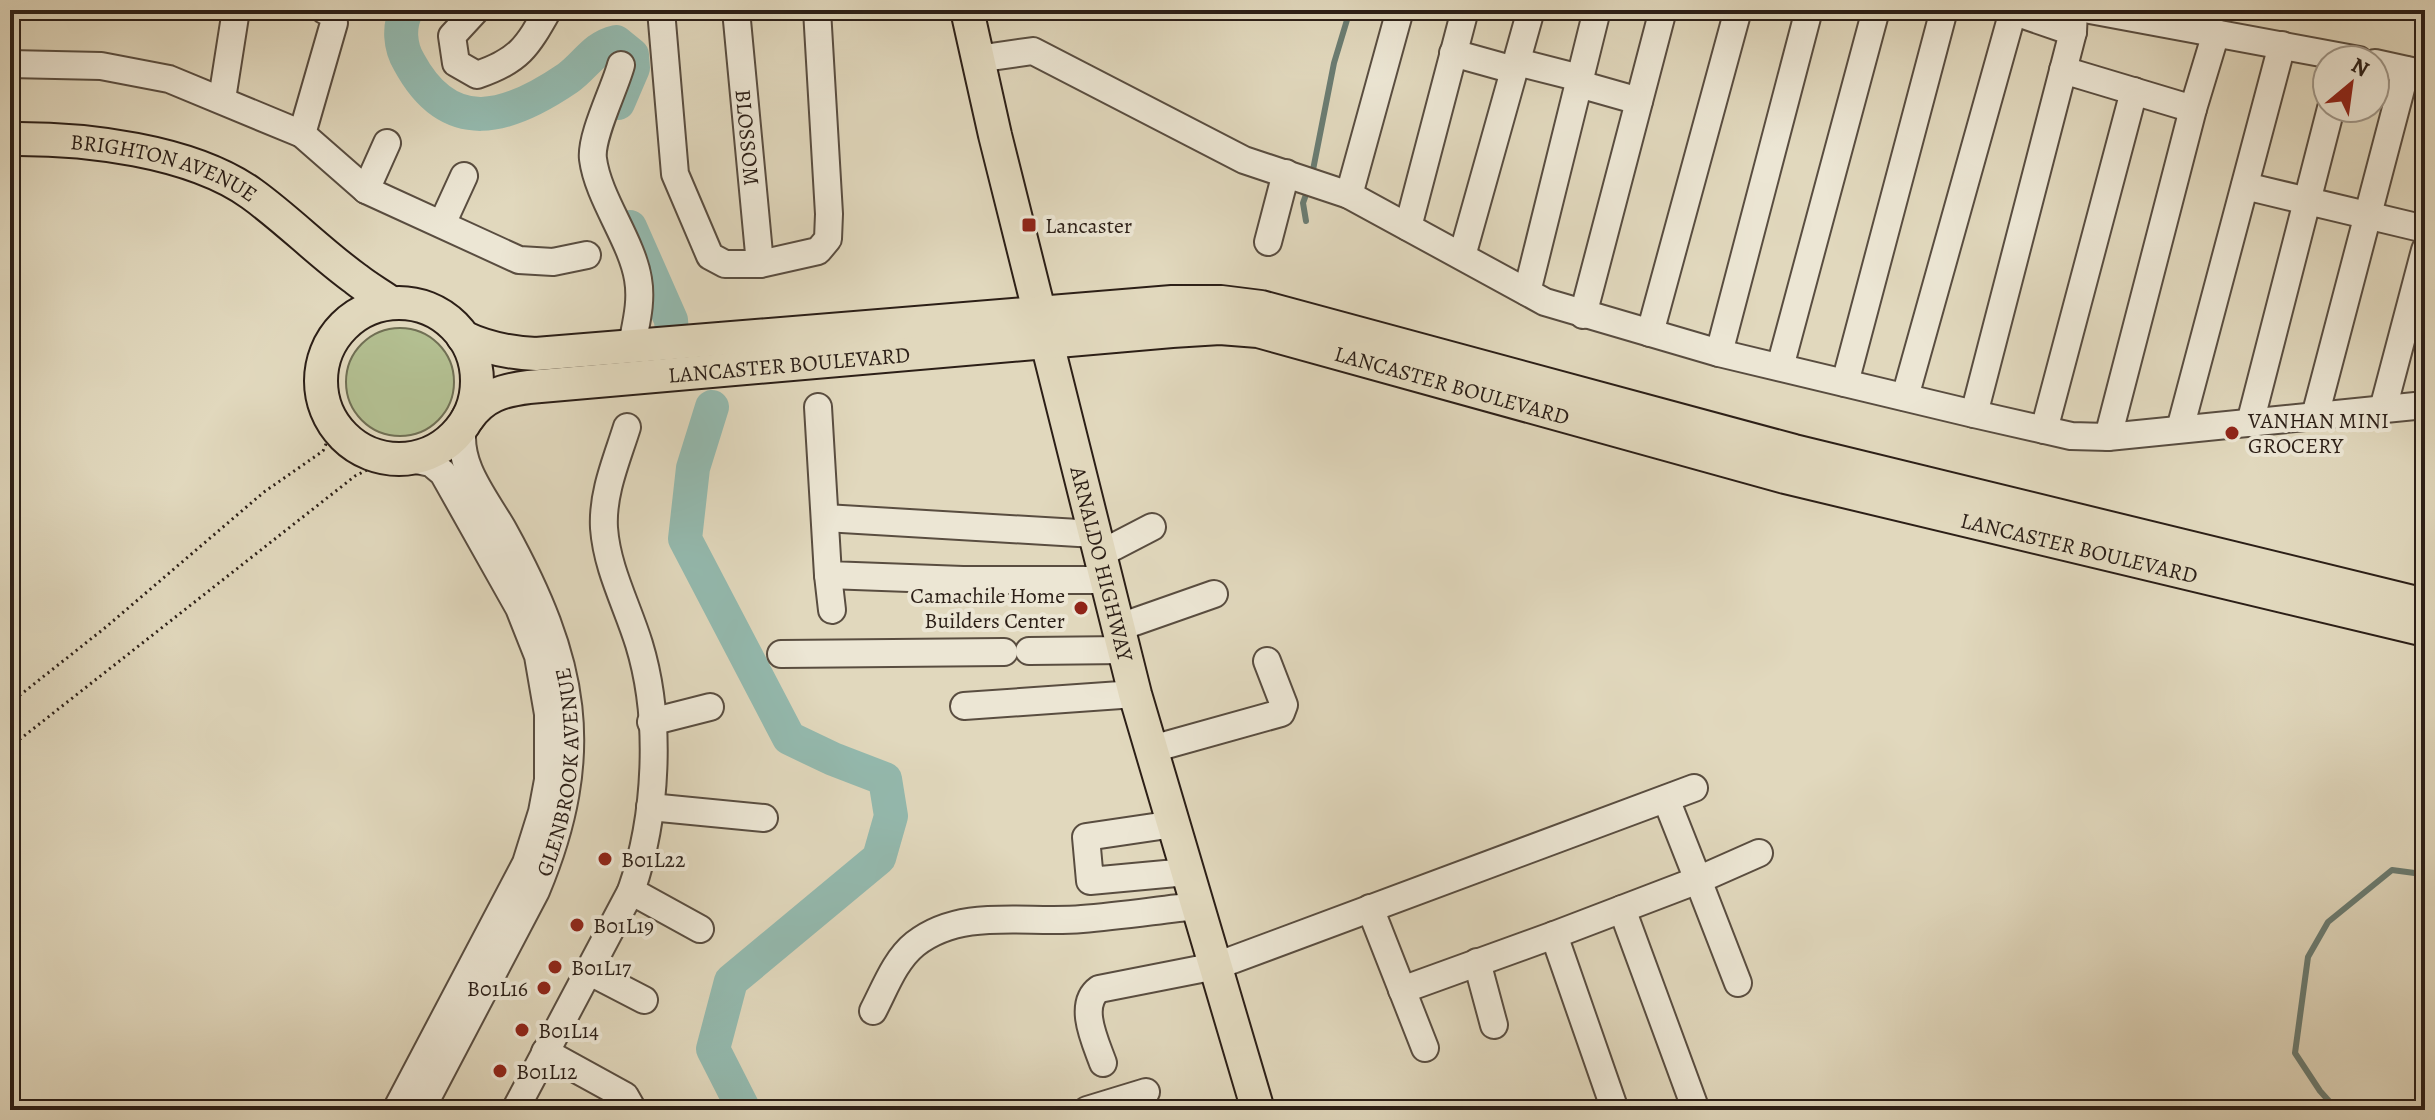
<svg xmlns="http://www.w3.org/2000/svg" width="2435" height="1120" font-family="Alegreya,serif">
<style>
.green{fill:#b3bf91;stroke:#706f54;stroke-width:2}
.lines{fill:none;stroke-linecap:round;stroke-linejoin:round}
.stream{stroke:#6a7c72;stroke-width:6}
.river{stroke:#94baaf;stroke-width:34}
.minor-casing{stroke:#594d40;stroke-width:30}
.major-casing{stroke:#2c1f17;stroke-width:36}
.path{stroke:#2c1f17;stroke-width:3;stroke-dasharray:2 4;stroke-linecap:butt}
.minor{stroke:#ece6d4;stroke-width:26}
.major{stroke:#e1d8bd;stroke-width:32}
.poi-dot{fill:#8f2418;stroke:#ece6d4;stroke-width:3}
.labels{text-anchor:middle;stroke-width:8;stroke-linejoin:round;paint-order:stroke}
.street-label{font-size:22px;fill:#2c1f17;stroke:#ece6d4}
.poi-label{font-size:22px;fill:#2c1f17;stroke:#ece6d4;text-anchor:start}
</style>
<rect width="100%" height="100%" fill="#e1d8bd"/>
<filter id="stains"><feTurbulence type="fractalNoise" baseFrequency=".0025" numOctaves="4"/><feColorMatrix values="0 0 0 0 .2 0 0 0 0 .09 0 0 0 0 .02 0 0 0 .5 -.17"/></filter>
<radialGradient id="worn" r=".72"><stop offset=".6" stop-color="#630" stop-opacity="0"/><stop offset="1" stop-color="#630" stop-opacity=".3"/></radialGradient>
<!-- green -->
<path class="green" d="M346 382a54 54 0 1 1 108 0a54 54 0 1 1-108 0Z"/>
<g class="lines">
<!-- stream -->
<path class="stream" d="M1312 175 1334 63 1350 10
M1306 221 1303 203 1308 189
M2337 1110 2320 1091 2295 1053 2308 957 2328 922 2392 870 2422 874 2425 877"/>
<!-- river -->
<path class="river" d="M407 10C398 26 400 47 409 62 450 138 508 119 568 78 586 65 594 47 616 42L632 55 633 68 618 103
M630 227 671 320 672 334
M712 407 693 468 685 539 789 738 833 759 885 779 891 816 879 858 731 981 713 1049 744 1110"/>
<defs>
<g id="minor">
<path d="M476 10 452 36 456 63 477 75C519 61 527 47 548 10"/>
<path d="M661 10 675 174 710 256 725 264H760L818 251 828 239 829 214 817 10"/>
<path id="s1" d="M736 10 760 264"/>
<path d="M2009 10 2073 32"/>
<path d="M2090 10 2359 60"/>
<path d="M1453 53 1514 70"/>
<path d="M977 59 1033 51 1244 160 1349 195 1545 302 1719 353 1974 414 2071 436 2108 437 2425 405"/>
<path d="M1517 62 1580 78"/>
<path d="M2375 63 2425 74"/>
<path d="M10 64 101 66 169 79 302 134 366 190 519 260 553 262 587 255"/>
<path d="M621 65C615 88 590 137 593 159 598 198 632 241 638 279 642 302 636 323 632 345"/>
<path d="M2063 70 2193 109"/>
<path d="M1579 84 1639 101"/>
<path d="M222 99 236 10"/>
<path d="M302 134 334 23 331 13 324 10"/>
<path d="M2245 186 2425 229"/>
<path d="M366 190 387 143"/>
<path d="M1349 195 1400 10"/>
<path d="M442 224 464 176"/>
<path d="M1408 227 1465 10"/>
<path d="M1268 242 1286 173"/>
<path d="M1462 256 1531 10"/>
<path d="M1527 292 1597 10"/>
<path d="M1583 315 1663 10"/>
<path d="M1650 333 1738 10"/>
<path d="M1719 353 1809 10"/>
<path d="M1780 367 1876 10"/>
<path d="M1845 383 1944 10"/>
<path d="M1905 397 2013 11"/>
<path d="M818 407 828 575 963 580H1107"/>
<path d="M2383 409 2425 250"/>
<path d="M1974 414 2073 32 2074 10"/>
<path d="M2315 416 2406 70"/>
<path d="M2250 423 2331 108"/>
<path d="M2180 429 2282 45"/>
<path d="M2044 430 2134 91"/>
<path d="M2108 437 2193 109 2216 33"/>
<path d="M825 518 1095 534"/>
<path d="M1100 554 1152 527"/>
<path d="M828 575 832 610"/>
<path d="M1120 627 1214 594"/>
<path d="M1029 651 1125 650"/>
<path d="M781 654 1004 652"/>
<path d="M964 706 1135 694"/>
<path d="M651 722 710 707"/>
<path d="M1152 749 1281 713 1284 705 1267 661"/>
<path d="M650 807 764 818"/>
<path d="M1174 824 1086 837 1090 881 1187 872"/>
<path d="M631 891 700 929"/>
<path d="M1370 908 1425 1048"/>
<path d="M1622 909 1696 1110"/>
<path d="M1554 935 1615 1110"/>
<path d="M1477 962 1494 1025"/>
<path d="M588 971 644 1000"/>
<path d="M1738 983 1698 880 1759 853"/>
<path d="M1402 990 1554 935 1698 880 1666 799"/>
<path d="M873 1011C885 988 895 960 915 944 962 907 1026 924 1082 919 1120 916 1159 910 1197 906"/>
<path d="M545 1052 625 1096 633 1110"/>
<path d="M1103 1063C1096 1043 1077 1005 1099 989L1216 966 1694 788"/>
<path d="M396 1110 526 863 542 812 548 780V714L538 656 519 608 443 473 431 463 412 459"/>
<path id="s2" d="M421 1110 536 891C594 752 575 660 504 531 486 499 456 465 463 426"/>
<path d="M515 1110 631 891C657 817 662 719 639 644 627 605 607 569 604 528 602 493 617 459 627 427"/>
<path d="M1087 1110 1146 1092"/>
</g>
<g id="major">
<path id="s3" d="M967 10 995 135 1135 694 1258 1110"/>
<path id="s4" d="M10 139C83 138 191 150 252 194 288 220 320 253 356 279 367 288 380 295 391 303"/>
<circle cx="399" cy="381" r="78"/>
<path d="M463 337C486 348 510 353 536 354L1172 302H1221L1261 307 1794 451 2425 605"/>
<path id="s5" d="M468 418C483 396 503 390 529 387L1172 331 1220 328 1258 331 1785 477 2425 630"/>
</g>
</defs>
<!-- minor casing -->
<use href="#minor" class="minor-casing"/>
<!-- major casing -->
<use href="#major" class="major-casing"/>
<!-- path -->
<path class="path" d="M10 703 106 627 264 492 323 451 332 430 328 413
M10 747 355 476 389 459"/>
<!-- minor -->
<use href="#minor" class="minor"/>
<!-- major -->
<use href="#major" class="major"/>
</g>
<!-- markers -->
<g class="poi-dot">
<rect x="1021" y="217" width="16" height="16" rx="4"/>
<circle cx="2232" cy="433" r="8"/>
<circle cx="1081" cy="608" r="8"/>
<circle cx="605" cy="859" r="8"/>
<circle cx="577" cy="925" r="8"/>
<circle cx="555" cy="967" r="8"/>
<circle cx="544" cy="988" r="8"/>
<circle cx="522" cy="1030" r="8"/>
<circle cx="500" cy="1071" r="8"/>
</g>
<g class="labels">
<!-- street labels -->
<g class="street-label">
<text dy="8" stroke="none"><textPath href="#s1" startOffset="128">BLOSSOM</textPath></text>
<text dy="8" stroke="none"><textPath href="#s4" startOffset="158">BRIGHTON AVENUE</textPath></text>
<text dy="8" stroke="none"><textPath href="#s5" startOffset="332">LANCASTER BOULEVARD</textPath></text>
<text dy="8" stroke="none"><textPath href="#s5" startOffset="1004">LANCASTER BOULEVARD</textPath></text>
<text dy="8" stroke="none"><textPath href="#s5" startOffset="1652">LANCASTER BOULEVARD</textPath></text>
<text dy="8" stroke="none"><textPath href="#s3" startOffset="570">ARNALDO HIGHWAY</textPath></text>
<text dy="8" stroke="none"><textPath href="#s2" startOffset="370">GLENBROOK AVENUE</textPath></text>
</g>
<!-- poi labels -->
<g class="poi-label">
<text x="1045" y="233">Lancaster</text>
<text x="2248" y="428">VANHAN MINI<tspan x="2248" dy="25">GROCERY</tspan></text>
<text x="1065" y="603" text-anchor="end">Camachile Home<tspan x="1065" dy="25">Builders Center</tspan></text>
<text x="621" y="867">B01L22</text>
<text x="593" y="933">B01L19</text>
<text x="571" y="975">B01L17</text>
<text x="528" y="996" text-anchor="end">B01L16</text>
<text x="538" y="1038">B01L14</text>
<text x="516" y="1079">B01L12</text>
</g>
</g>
<!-- margin -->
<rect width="2435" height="1120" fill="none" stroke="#e1d8bd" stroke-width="40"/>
<rect x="12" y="12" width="2411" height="1096" fill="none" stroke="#2c1f17" stroke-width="4"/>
<rect x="20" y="20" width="2395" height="1080" fill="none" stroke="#2c1f17" stroke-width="2"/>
<!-- north arrow -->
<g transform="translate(2351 84) rotate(29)"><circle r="38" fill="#ece6d4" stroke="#9f9688" stroke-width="2"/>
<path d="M0-6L14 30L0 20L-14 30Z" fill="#8f2418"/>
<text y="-12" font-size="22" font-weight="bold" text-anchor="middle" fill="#2c1f17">N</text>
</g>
<rect width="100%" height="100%" filter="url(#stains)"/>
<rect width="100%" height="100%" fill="url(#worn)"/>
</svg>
